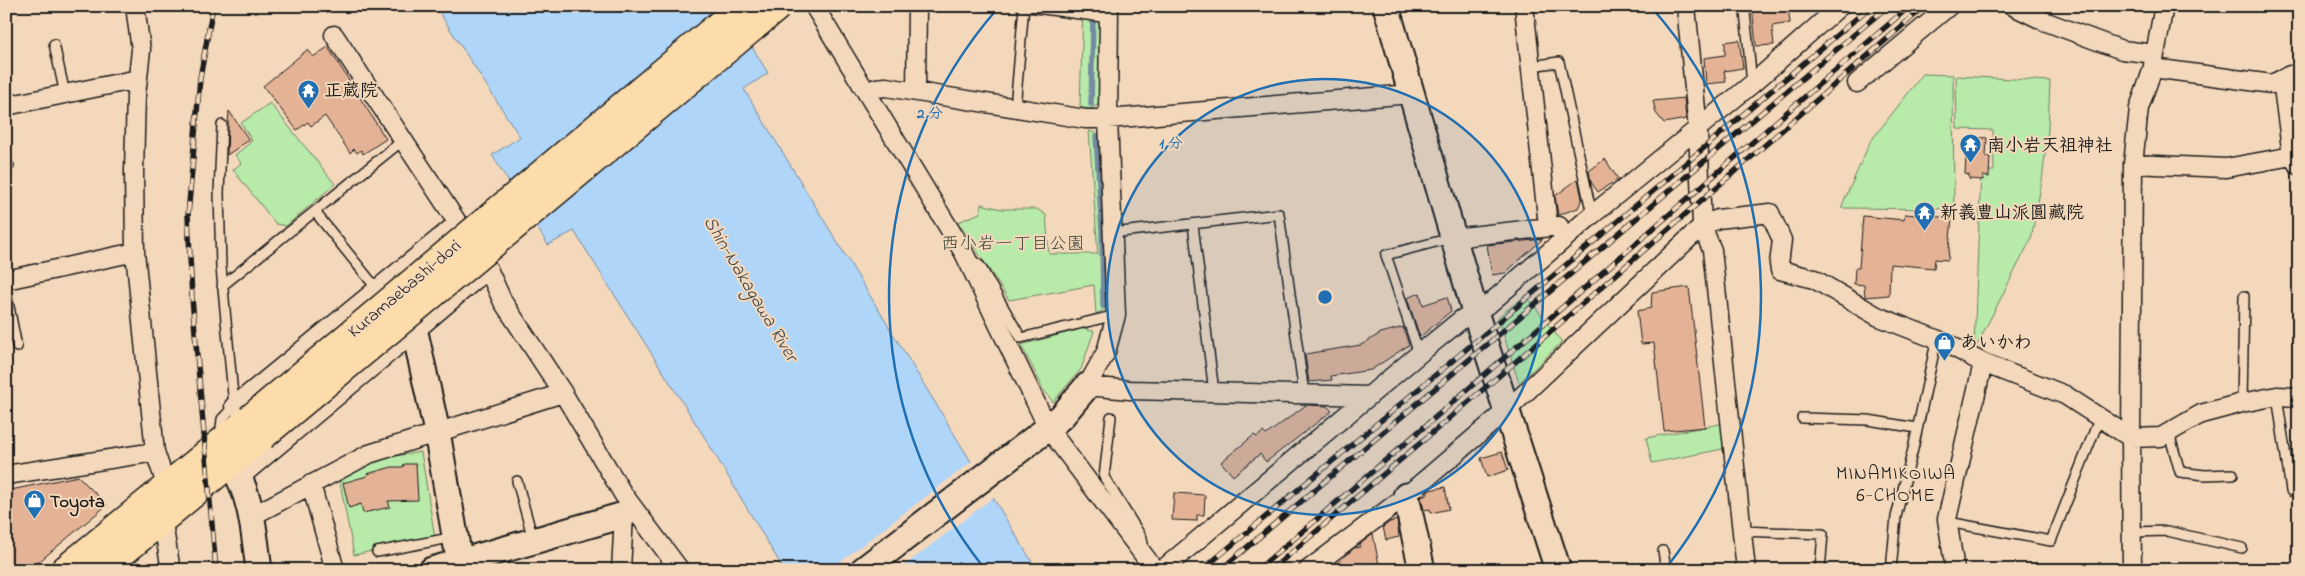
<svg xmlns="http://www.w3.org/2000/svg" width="2305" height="576" font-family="'Indie Flower','Klee One',sans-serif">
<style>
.green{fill:#b8eaa9;stroke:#6a8362}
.water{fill:#afd5f9;stroke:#748ba1}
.pier{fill:#f4d8bb}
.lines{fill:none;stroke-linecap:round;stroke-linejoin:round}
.stream{stroke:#748ba1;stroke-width:5.5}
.building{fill:#e4b396;stroke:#1c1c1c}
.lane-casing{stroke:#1c1c1c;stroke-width:12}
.street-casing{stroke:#1c1c1c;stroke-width:21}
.secondary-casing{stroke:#1c1c1c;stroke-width:29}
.primary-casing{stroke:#1c1c1c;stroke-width:31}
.lane{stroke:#f4d8bb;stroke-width:9}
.street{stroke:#f4d8bb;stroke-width:18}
.secondary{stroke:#f4d8bb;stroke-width:25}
.primary{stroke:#fcdcab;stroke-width:28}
.rail-casing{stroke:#1c1c1c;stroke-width:5.5}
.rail{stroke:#f4d8bb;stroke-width:4;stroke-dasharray:11;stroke-linecap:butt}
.primary-bridge-casing{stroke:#1c1c1c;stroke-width:31;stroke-linecap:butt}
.primary-bridge{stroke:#fcdcab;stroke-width:28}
.ring{fill:none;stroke:#1f6fb2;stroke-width:2.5}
.labels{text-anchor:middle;stroke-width:4;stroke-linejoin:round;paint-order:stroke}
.poi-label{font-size:18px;font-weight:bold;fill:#1c1c1c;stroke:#f4d8bb;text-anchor:start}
.park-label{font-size:18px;fill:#3b4538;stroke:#f4d8bb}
.street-label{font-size:18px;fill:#1c1c1c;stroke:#f4d8bb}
.water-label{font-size:19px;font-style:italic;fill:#414a53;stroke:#f4d8bb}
.neighbourhood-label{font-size:19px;letter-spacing:1px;fill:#1c1c1c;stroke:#f4d8bb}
.centre{fill:#1f6fb2;stroke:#f4d8bb;stroke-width:2.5}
.ring-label{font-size:15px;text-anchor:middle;font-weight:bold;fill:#1f6fb2;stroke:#f4d8bb;stroke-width:4;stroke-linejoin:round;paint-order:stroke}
</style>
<rect width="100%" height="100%" fill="#f4d8bb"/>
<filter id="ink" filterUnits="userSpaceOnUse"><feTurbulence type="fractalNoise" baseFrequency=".02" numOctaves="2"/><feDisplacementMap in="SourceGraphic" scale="10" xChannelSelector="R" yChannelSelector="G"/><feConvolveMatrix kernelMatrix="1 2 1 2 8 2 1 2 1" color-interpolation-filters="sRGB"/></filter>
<g filter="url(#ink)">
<!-- green -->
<path class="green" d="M1083 6H1101L1099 104 1090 109 1080 107Z
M1923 74 1953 75 1954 209 1841 208 1870 142Z
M1956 76 2050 81 2048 130 2042 181 2031 239 1976 347H1974L1981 171H1994L1993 130 1957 129Z
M270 103 335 184 286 226 276 224 233 170 241 163 235 155 252 141 241 123Z
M1089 131 1098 134 1100 141 1107 303 1105 309 1096 314 1094 285 1009 300 958 222 980 213 981 204 1001 209H1037L1046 215 1049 254H1098Z
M1526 295 1562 342 1519 383 1498 317Z
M1088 327 1087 330 1094 331 1081 369 1053 402 1040 385 1041 384 1021 345 1077 330 1078 328Z
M1725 423 1728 448 1652 463 1646 438Z
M421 452 435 538 354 555 339 478 377 459Z"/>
<!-- water -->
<path class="water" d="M435 6H727L768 73 744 89 1037 570H784L705 438 574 231 548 245 492 155 520 137Z"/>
<!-- pier -->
<path class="pier" d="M974 460 995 496 899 570H829Z"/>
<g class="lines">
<!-- stream -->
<path class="stream" d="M1094 13V6
M1091 104 1093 21
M1096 136 1102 231 1103 306"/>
</g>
<!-- building -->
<path class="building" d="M1752 6H1788L1790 23 1772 26 1774 45 1756 46Z
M1739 40 1743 68 1724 71 1726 82 1706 84 1704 58 1725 55V42Z
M328 47 386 139 363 154 361 150 357 153 354 149 350 153 325 116 311 126 308 122 297 130 263 86 307 50 313 57Z
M1684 98 1686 119 1664 123 1656 113 1653 101Z
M229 111 249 140 227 155 228 125Z
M1972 137 1987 138 1986 157H1990L1989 177 1983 176V180L1969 179V175L1965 174 1966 156H1970Z
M1605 159 1618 179 1598 192 1591 182 1589 171Z
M1578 179 1582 199 1578 208 1558 215 1555 196Z
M1905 214 1952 218 1948 260 1935 259 1934 268 1890 264 1889 295 1865 297 1864 285 1854 284 1855 268H1859L1863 216 1904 220Z
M1543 239 1505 273 1492 275 1487 245Z
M1689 287 1705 427 1664 431 1654 343 1641 344 1637 311 1651 308 1652 292Z
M1420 293 1423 305 1447 297 1451 311 1420 337 1407 298Z
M1403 327 1409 345 1371 370 1331 376 1332 380 1309 382 1305 354 1361 345 1381 333Z
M1306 405 1327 406 1332 411 1266 462 1260 454 1233 476 1221 462 1254 435 1257 437 1263 432 1266 435Z
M1502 452 1508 470 1487 477 1481 458Z
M404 464H416L418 500 388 501 390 507 363 513 361 504 349 508 343 483 367 476V474L392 467H403Z
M78 476 107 505 29 570H6V491Z
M1445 487 1449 509 1431 513 1430 509 1424 510 1421 497 1427 495 1429 490Z
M1174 493 1205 495 1204 515H1197V521L1172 520Z
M1397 520 1399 537 1386 540 1383 527 1390 522Z
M1373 534 1380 570H1330L1354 548 1360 547V544Z"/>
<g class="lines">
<defs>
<path id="lane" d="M1021 6 1109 18
M1745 12 1752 84
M54 44 65 94
M1531 66 1559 62 1592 215
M1015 108 1024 6
M6 167 9 166
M315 212 377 289
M1193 225 1214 392
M1112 233 1279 214 1304 394
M973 261 980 266 1021 338 1116 315
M222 286 402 141
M6 291 17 347
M1419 354 1386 255 1451 238
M2277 396 2291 491
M2242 403 2244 296
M1111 417 1104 477 1142 538 1144 550
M1802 418 1868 420 1917 428
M2169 433 2180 472 2205 475 2233 474
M220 437 222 419 234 406 221 267 219 193 222 125
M517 481 533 539
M1948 522 2051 541 2100 417
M1742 531 1823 534 1820 570
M2132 532 2167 531 2242 548
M1663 551 1666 570
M377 552 455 537
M1891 570 1896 517 1913 449 1937 338"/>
<path id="street" d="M135 6 141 50 136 95 134 171 135 252 155 452 167 487
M814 6 964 253 1048 428 1155 570
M1109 6 1108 119 1116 315 1106 352 1087 386 1130 390 1369 396
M1524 6 1548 226
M1686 6 1698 130 1702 226 1712 250 1746 570
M2013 6 2044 21 2122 50 2155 54
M334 35 488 269 503 302 563 393 623 494 680 570
M2153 65 2164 6
M2282 80 2292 156 2298 165
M1857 83 1949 6
M916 90 917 6
M866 92 876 88 886 87 1085 119H1108L1411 94
M6 106 138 79
M2133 164 2139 108 2153 68 2272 84 2290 75 2299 76
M1453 238 1559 226
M6 280 135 252
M416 337 415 331 488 269
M234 406 458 223
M6 475 155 452
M240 477 415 331
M311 484 335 570
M252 516 369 454 563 393
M162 518 171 570
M621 570 624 515 633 511
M1162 570 1419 354 1462 319 1489 304 1592 215 1752 84 1840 6
M1308 570 1406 496 1508 409 1702 226 1718 219 1770 213 1782 240 1779 264 1780 270 1814 279 1877 316 1946 343 1983 363 2065 395 2131 438 2161 437 2201 414 2242 403 2277 396 2299 397
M1955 570 1947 519 1983 363
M2132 570 2131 438 2133 164 2226 168 2292 156"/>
<path id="secondary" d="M1386 6 1475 312 1558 570
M416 337 437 432 461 570
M231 463C252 496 254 532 259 570
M1406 496 1422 570
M432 570 624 515
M863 570 1048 428 1062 416 1087 386"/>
<path id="primary" d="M65 570 250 419
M101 570 262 436"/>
</defs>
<!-- lane casing -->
<use href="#lane" class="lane-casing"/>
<!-- street casing -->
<use href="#street" class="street-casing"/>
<!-- secondary casing -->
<use href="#secondary" class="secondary-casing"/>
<!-- primary casing -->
<use href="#primary" class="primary-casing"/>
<!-- lane -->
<use href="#lane" class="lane"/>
<!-- street -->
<use href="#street" class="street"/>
<!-- secondary -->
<use href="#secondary" class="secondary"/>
<!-- primary -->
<use href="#primary" class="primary"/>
<defs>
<path id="rail" d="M213 6 200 78 188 215 192 298 216 570
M1202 570 1500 321 1871 6
M1220 570 1888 6
M1257 570C1477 384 1692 193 1910 6
M1271 570 1513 364 1925 6"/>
</defs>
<!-- rail casing -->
<use href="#rail" class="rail-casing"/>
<!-- rail -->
<use href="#rail" class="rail"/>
<defs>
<path id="primary-bridge" d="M250 419 742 6
M262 436 778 6"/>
</defs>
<!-- primary-bridge casing -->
<use href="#primary-bridge" class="primary-bridge-casing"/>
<!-- primary-bridge -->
<use href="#primary-bridge" class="primary-bridge"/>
</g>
</g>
<!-- distance rings -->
<circle cx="1325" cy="297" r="218" fill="#1f6fb2" fill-opacity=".12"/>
<g class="ring">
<circle cx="1325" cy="297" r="218"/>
<path d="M984 568A436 436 0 0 1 998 8M1652 8A436 436 0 0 1 1666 568"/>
</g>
<!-- icons -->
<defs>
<symbol id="temple-pin" viewBox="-11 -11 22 30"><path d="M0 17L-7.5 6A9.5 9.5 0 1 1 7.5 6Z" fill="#1f6fb2" stroke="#f4d8bb"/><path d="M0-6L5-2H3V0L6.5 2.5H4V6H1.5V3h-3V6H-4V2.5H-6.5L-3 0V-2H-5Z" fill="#fff"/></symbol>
<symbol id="shop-pin" viewBox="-11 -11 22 30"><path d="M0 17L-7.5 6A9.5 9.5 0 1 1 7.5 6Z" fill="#1f6fb2" stroke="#f4d8bb"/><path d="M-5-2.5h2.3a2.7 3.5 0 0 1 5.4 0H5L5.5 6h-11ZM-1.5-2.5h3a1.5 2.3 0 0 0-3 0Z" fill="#fff"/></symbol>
</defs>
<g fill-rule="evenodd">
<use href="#temple-pin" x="296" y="78" width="25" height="34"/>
<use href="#temple-pin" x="1958" y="132" width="25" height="34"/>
<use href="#temple-pin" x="1912" y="200" width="25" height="34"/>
<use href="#shop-pin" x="1932" y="330" width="25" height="34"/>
<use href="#shop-pin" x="22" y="488" width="25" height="34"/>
</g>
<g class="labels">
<!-- poi labels -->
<g class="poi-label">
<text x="324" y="96">正蔵院</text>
<text x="1987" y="151">南小岩天祖神社</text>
<text x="1940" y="218">新義豊山派圓藏院</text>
<text x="1960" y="348">あいかわ</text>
<text x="50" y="507">Toyota</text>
</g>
<!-- park labels -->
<g class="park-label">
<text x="1013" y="249">西小岩一丁目公園</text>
</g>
<!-- street labels -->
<g class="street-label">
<text transform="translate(404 288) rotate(-40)" y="6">Kuramaebashi-dori</text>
</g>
<!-- water labels -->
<g class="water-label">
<text transform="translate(752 288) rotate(59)" y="7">Shin-Nakagawa River</text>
</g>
<!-- neighbourhood labels -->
<g class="neighbourhood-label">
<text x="1896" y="479">MINAMIKOIWA<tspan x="1896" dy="22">6-CHOME</tspan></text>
</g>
</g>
<circle cx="1325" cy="297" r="8" class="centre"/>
<g class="ring-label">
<text x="930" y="118">2 分</text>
<text x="1171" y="148">1 分</text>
</g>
<!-- margin -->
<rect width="2305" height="576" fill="none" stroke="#f4d8bb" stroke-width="25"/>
<rect x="12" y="12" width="2280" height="551" fill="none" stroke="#1c1c1c" stroke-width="2" filter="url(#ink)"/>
</svg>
